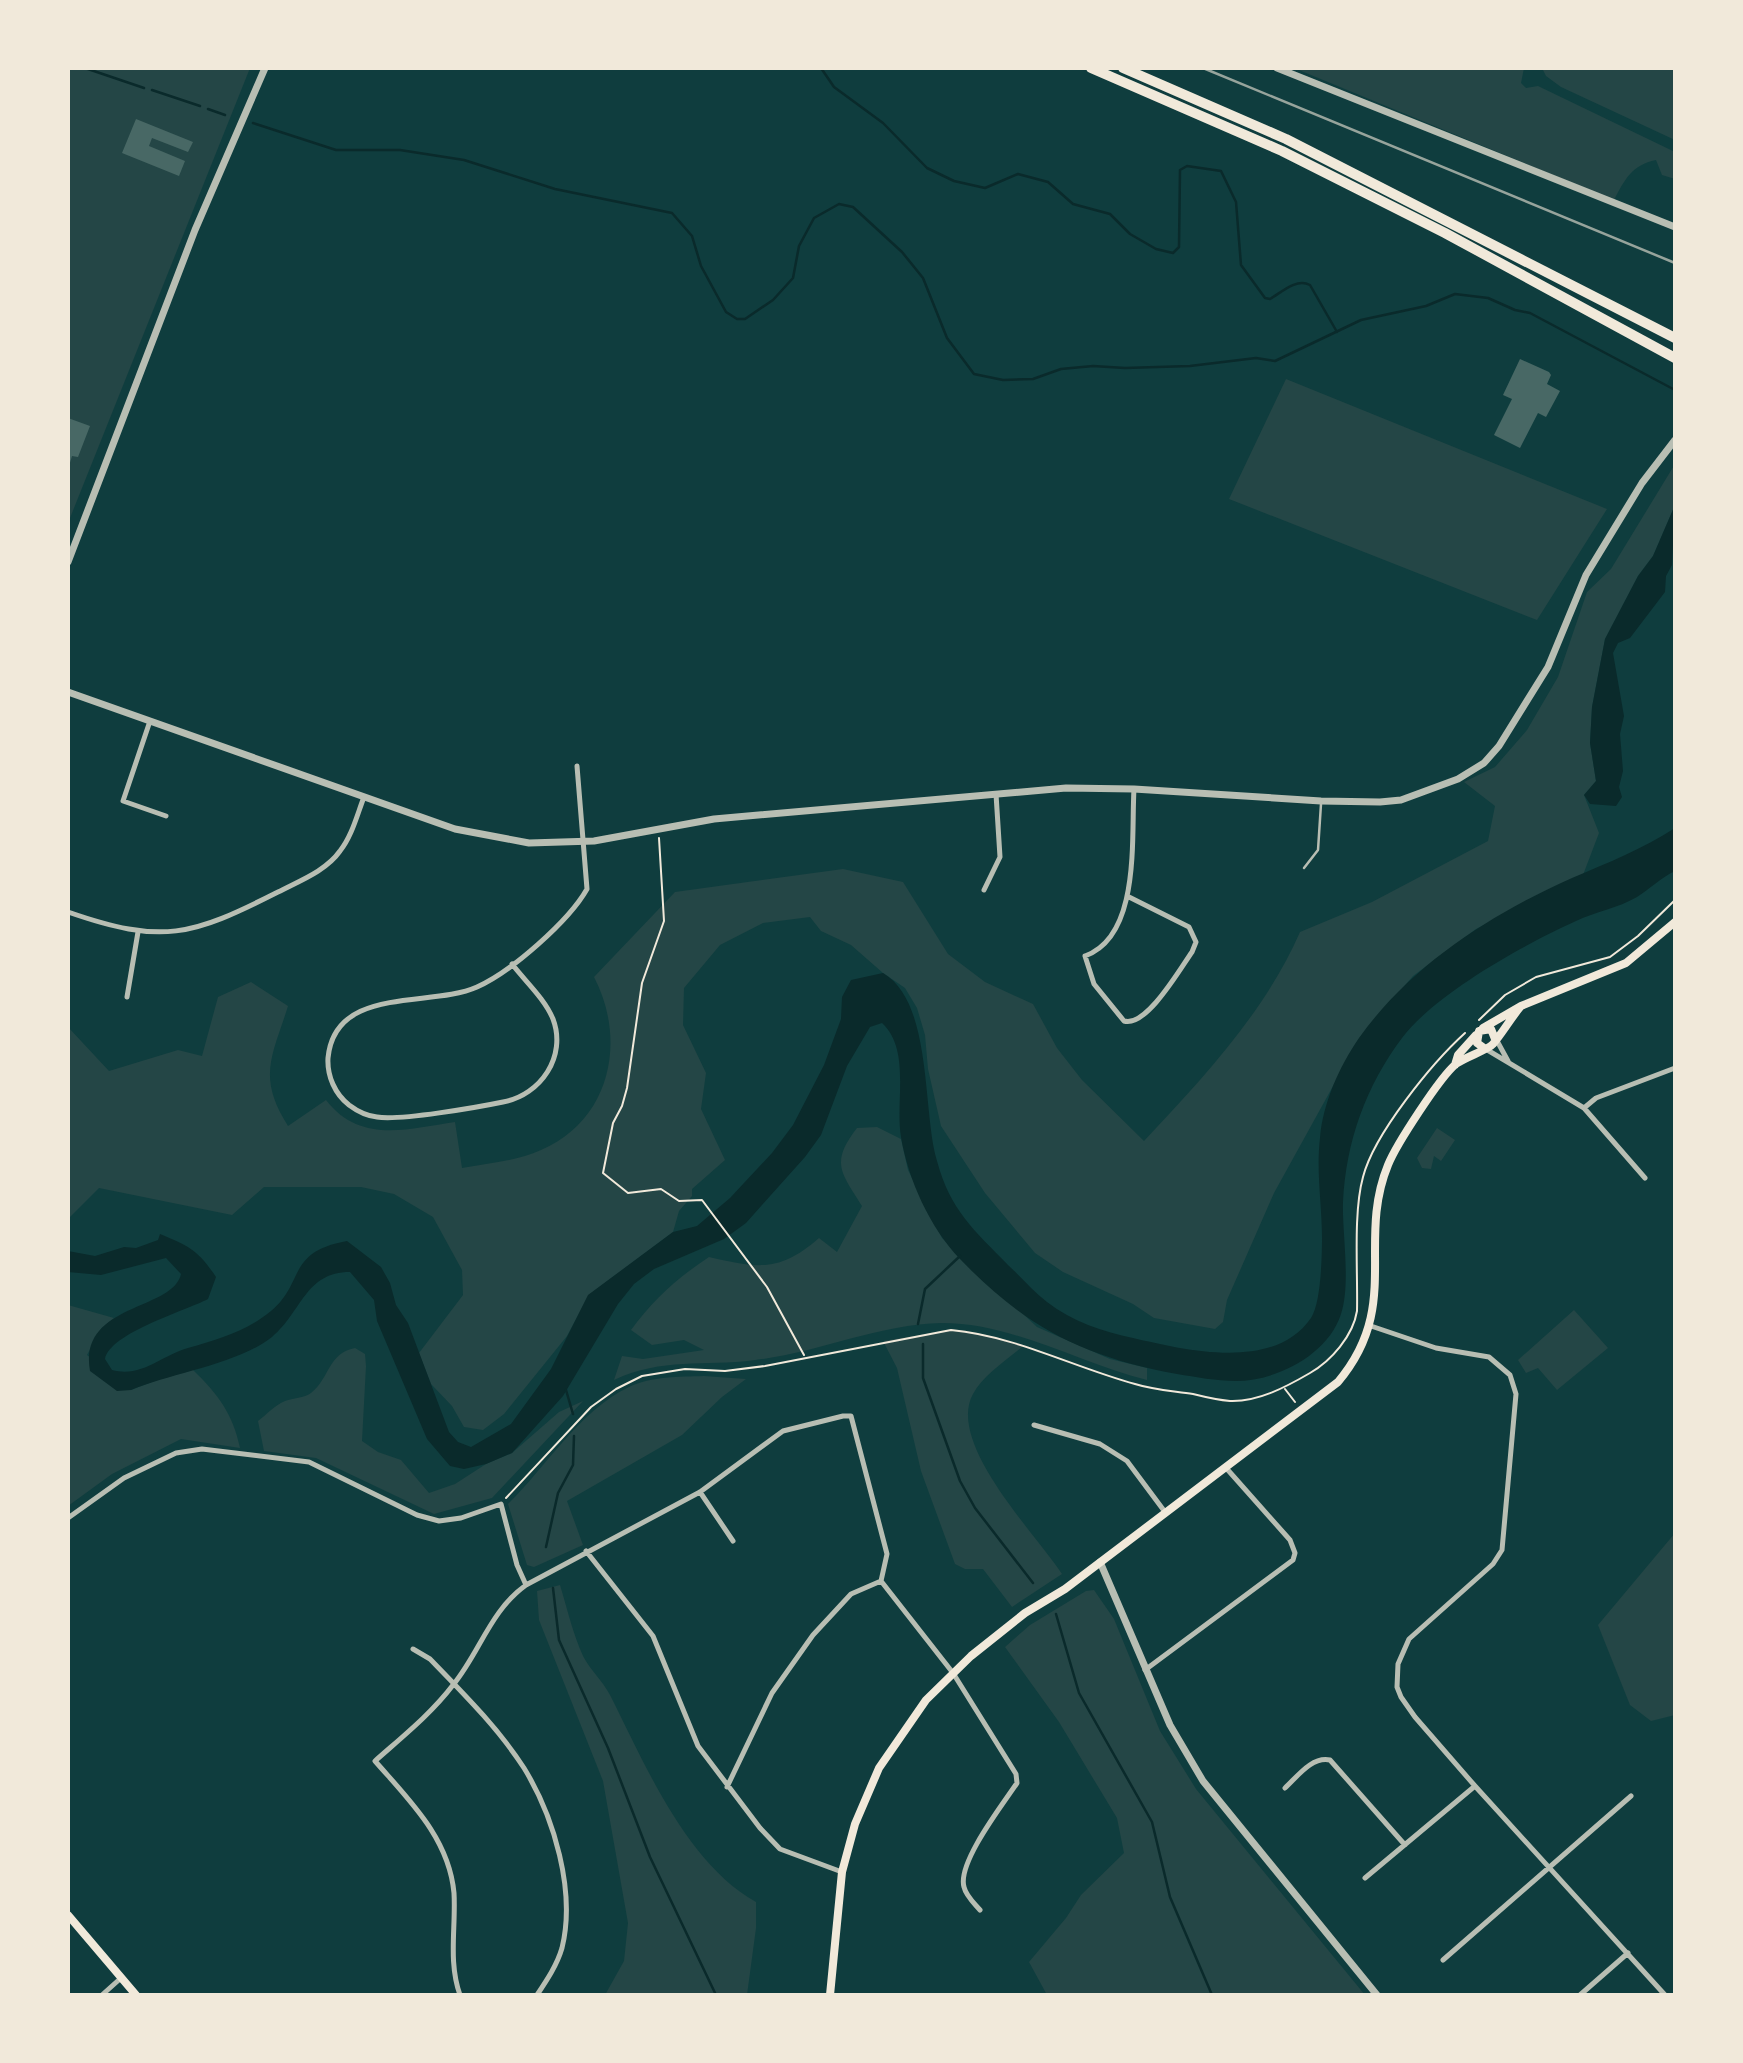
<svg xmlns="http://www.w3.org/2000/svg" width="1743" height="2063" font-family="Poppins,sans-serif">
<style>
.green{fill:#244646}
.water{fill:#0a2a2b}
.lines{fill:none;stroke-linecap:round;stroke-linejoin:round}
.stream{stroke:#0a2a2b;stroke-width:2.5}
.building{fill:#486865}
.path{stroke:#f1e9da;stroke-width:2}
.service{stroke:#b8beb3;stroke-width:2.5}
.minor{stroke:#b8beb3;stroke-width:5}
.tertiary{stroke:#b8beb3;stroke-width:7}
.secondary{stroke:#f1e9da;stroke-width:8}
.trunk{stroke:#f1e9da;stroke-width:10}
.rail{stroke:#97a49c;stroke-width:2.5}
</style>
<rect width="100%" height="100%" fill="#0f3d3e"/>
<!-- green -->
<path class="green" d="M68 68H250L68 523Z
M1294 68H1524L1521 83 1526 88 1538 86 1675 152V179L1662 175 1656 160C1632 165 1625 179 1614 200Z
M1542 68H1675V140L1561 87 1546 76Z
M1286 379 1607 509 1537 620 1229 499Z
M1675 464V505L1653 556 1638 576 1605 639 1592 707 1590 743 1596 781 1584 795 1599 833 1583 875 1476 929 1413 976 1359 1039 1274 1193 1227 1300 1223 1322 1215 1329 1154 1318 1133 1304 1063 1272 1035 1253 985 1193 941 1126 928 1069 925 1035 917 1008 905 988 883 973 851 945 821 931 810 917 763 923 720 945 684 988 683 1025 706 1073 701 1109 725 1160 692 1189V1196L679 1211 673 1232 589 1295 567 1336 504 1414 483 1430 464 1427 452 1406 431 1384 419 1353 463 1295 462 1270 433 1217 394 1194 361 1187H264L232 1215 99 1188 68 1219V1027L109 1071 178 1050 202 1056 218 997 251 982 288 1006C272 1057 257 1077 288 1126L326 1100C360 1144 407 1129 455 1122L462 1168C489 1163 517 1161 541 1150 611 1120 627 1040 594 977L675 892 843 869 903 882 948 954 985 982 1033 1004 1057 1048 1082 1080 1144 1141C1203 1078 1265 1012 1300 932L1372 902 1488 841 1495 806 1464 782 1495 767 1527 730 1558 677 1587 592 1611 569Z
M877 1127 901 1139 908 1170 942 1238 1037 1327 1110 1359 1147 1368V1380C1079 1363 1013 1323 942 1323 878 1324 818 1353 755 1360 703 1367 663 1357 614 1380L622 1356 643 1359 704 1350 684 1340 652 1345 631 1330C653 1300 677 1278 709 1257 757 1268 779 1273 819 1238L837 1252 862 1206C841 1172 830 1163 857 1128Z
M1437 1128 1455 1140 1441 1161 1434 1156 1431 1169 1422 1168 1417 1158Z
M68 1305 114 1318 101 1329 87 1355 131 1390 157 1380 193 1370C218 1394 233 1414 240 1448L181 1439 112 1474 68 1506Z
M1574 1310 1608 1348 1557 1390 1538 1368 1526 1373 1518 1360Z
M951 1330 977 1333 1023 1346C1007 1360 983 1375 973 1394 946 1443 1035 1533 1062 1574L1012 1607 983 1569H965L955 1564 921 1471 897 1368 883 1341Z
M355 1348 365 1354 366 1366 362 1441 378 1452 401 1460 429 1493 455 1484 486 1464 512 1453 559 1412 583 1401 492 1498 434 1514 316 1458 264 1451 258 1421C266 1415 275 1405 285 1401 293 1398 304 1398 311 1393 330 1378 328 1353 355 1348Z
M704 1376 746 1379 722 1397 682 1435 567 1501 583 1545 534 1567 527 1565 508 1504C547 1466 579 1411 629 1387 652 1376 679 1377 704 1376Z
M1675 1533V1715L1651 1721 1630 1705 1598 1625Z
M560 1585C567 1608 573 1634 583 1656 590 1670 603 1681 610 1695 645 1764 686 1863 756 1902V1928L747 1995H605L624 1961 628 1923 603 1781 539 1620 537 1591Z
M1094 1590 1114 1619 1160 1731 1196 1789 1365 1995H1047L1029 1962 1066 1918 1081 1895 1124 1853 1117 1818 1059 1722 1005 1647 1030 1625 1086 1591Z"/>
<!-- water -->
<path class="water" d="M1675 505 1672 565 1666 576 1665 592 1630 638 1618 643 1613 653 1624 716 1620 734 1623 771 1619 787 1622 797 1616 806 1590 804 1584 795 1596 781 1590 743 1592 707 1605 639 1638 576 1653 556Z
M1675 828V871C1660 878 1650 889 1637 897 1618 908 1595 912 1576 921 1523 945 1436 993 1402 1038 1366 1086 1346 1141 1343 1202 1342 1234 1351 1284 1341 1314 1328 1355 1276 1381 1236 1381 1216 1381 1196 1377 1177 1374 1085 1357 1026 1328 960 1259 930 1228 908 1179 901 1137 895 1101 911 1050 882 1023L870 1027 847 1066 821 1135 805 1157 746 1223 724 1239 654 1269 634 1284 618 1304 563 1396 512 1453 486 1464 464 1469 450 1466 427 1439 377 1321 374 1300 350 1272C305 1272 302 1312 272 1337 238 1364 172 1373 131 1390L117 1391 90 1371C78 1303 173 1311 181 1274L166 1258 101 1275 68 1272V1251L95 1256 124 1247 136 1248 158 1240 160 1234C189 1246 198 1250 216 1277L208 1299C185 1311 110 1333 105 1359L112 1370C142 1378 162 1355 188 1348 218 1339 247 1331 271 1311 305 1283 286 1252 347 1241L381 1267 390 1283 396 1305 408 1323 449 1432 458 1442 471 1447 511 1424 551 1369 588 1295 673 1232 697 1226 730 1198 772 1153 793 1125 824 1065 841 1019 842 997 851 980 883 973C933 1002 922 1111 937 1161 950 1210 974 1230 1008 1265 1021 1277 1033 1291 1047 1302 1071 1321 1104 1332 1133 1338 1185 1350 1274 1372 1311 1318 1321 1303 1322 1257 1322 1238 1322 1205 1316 1172 1320 1138 1323 1103 1339 1067 1359 1038 1411 965 1491 914 1572 878 1607 863 1643 849 1675 828Z"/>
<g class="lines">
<!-- stream -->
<path class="stream" d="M85 68 144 88
M821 68 834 87 883 123 927 168 954 181 985 188 1018 174 1048 182 1073 204 1110 214 1130 234 1156 249 1173 253 1179 247 1180 170 1187 166 1221 171 1236 202 1241 265 1265 298 1270 299C1282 292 1296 278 1310 285L1337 332
M152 90 200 106
M208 109 225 115
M253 123 336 150H400L464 160 555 189 672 213 692 236 701 266 726 312 737 319H745L773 300 793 278 799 246 814 218 839 204 853 207 902 252 923 278 947 338 974 374 1003 380 1033 379 1061 369 1093 366 1125 368 1190 366 1256 358 1275 361 1361 320 1426 306 1455 294 1488 298 1515 310 1530 313 1675 390
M918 1324 925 1289 960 1256
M923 1344V1378L960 1481 975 1508 1033 1583
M566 1390 573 1414
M546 1547 558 1493 573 1465 574 1436
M553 1588 559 1640 608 1748 650 1857 716 1995
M1056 1614 1079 1693 1152 1822 1170 1897 1212 1995"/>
</g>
<!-- building -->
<path class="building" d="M136 119 193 142 188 152 152 138 149 146 185 161 179 176 122 153Z
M1520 359 1549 372 1551 375 1547 384 1560 391 1546 417 1538 413 1520 448 1494 435 1512 399 1503 395Z
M68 418 90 426 78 457 72 456 69 466Z"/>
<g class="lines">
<!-- path -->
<path class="path" d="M659 838 664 921 642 983 627 1088 622 1106 613 1123 603 1173 628 1193 661 1189 679 1201 702 1200 767 1287 804 1355
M1479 1020 1505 995 1536 977 1610 957 1638 936 1675 900
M1285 1389 1295 1402
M506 1498 591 1407 616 1389 642 1376 685 1369 725 1371 765 1366 951 1330C1015 1336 1073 1367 1135 1384 1154 1390 1174 1391 1193 1394 1205 1397 1218 1400 1230 1401 1258 1402 1286 1387 1310 1373 1331 1361 1353 1336 1357 1311 1358 1272 1353 1213 1363 1177 1374 1134 1432 1063 1465 1033"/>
<!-- service -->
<path class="service" d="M1304 868 1318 850 1321 804"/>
<!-- minor -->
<path class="minor" d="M150 721 123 801 166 816
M984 890 1000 857 996 794
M68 912C163 945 191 936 278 892 299 881 326 871 340 851 352 836 357 815 364 797
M1085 956 1094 984 1124 1021C1146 1028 1180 969 1192 952L1196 942 1189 927 1129 897
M1085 956C1141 936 1131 837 1134 789
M512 964C525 981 545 999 553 1019 567 1056 541 1095 503 1102 479 1107 399 1121 377 1117 367 1116 357 1111 349 1105 335 1094 327 1076 328 1058 335 985 430 1008 477 987 511 972 569 921 587 889L577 766
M127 997 138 932
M1496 1039 1508 1061
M1484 1048 1584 1108 1645 1178
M1584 1108 1596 1098 1675 1068
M1371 1326 1436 1348 1489 1357 1510 1375 1516 1394 1502 1550 1493 1564 1409 1639 1398 1664 1397 1687 1401 1697 1415 1717 1475 1786 1665 1995
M1034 1425 1100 1444 1127 1461 1165 1512
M700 1492 733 1541
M68 1518 124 1478 176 1453 202 1449 309 1462 417 1515 439 1521 461 1518 501 1504 517 1565 526 1585
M586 1551 653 1636 698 1746 760 1828 780 1849 842 1872
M881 1581 953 1673 1016 1774 1017 1783C1003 1804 957 1863 964 1887 966 1896 974 1903 980 1910
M413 1649 430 1659C463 1693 499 1729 524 1768 554 1817 576 1891 562 1948 557 1965 547 1980 537 1995
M1145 1670 1293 1560 1295 1553 1290 1540 1227 1469
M727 1787 772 1693 813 1635 851 1594 881 1581
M1285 1788C1297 1777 1312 1756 1330 1760L1405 1845
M1365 1878 1475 1786
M1443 1960 1631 1796
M102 1995 121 1978
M460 1995C448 1961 456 1928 454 1893 449 1838 409 1800 375 1761 402 1737 431 1714 453 1685 480 1652 490 1611 526 1585L700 1492 783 1431 843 1416H851L887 1554 881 1581
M1580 1995 1628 1953"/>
<!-- tertiary -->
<path class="tertiary" d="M1277 68 1675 227
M68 562 195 230 265 68
M68 692 455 829 529 843 594 841 714 819 1066 788 1134 789 1321 801 1380 802 1401 800 1458 779 1484 763 1499 746 1548 667 1586 575 1642 483 1675 440
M1100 1562 1170 1725 1203 1781 1377 1995"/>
<!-- secondary -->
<path class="secondary" d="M1483 1028 1521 1006 1626 963 1675 922
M1484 1048 1477 1043 1479 1031 1491 1029 1495 1039
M1455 1065 1458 1055 1476 1035
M68 1915 136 1995
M830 1995 842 1872 855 1824 879 1768 926 1700 971 1656 1025 1613 1065 1589 1338 1382C1402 1306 1356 1243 1388 1165 1396 1145 1440 1077 1456 1064 1465 1057 1488 1050 1493 1044 1503 1032 1511 1018 1521 1006"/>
<!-- trunk -->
<path class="trunk" d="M1091 68 1282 151 1445 233 1675 358
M1123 68 1286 139 1675 338"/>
<!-- rail -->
<path class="rail" d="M1203 68 1675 263"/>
</g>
<!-- border -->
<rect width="1743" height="2063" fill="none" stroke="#f1e9da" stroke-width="140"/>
</svg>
